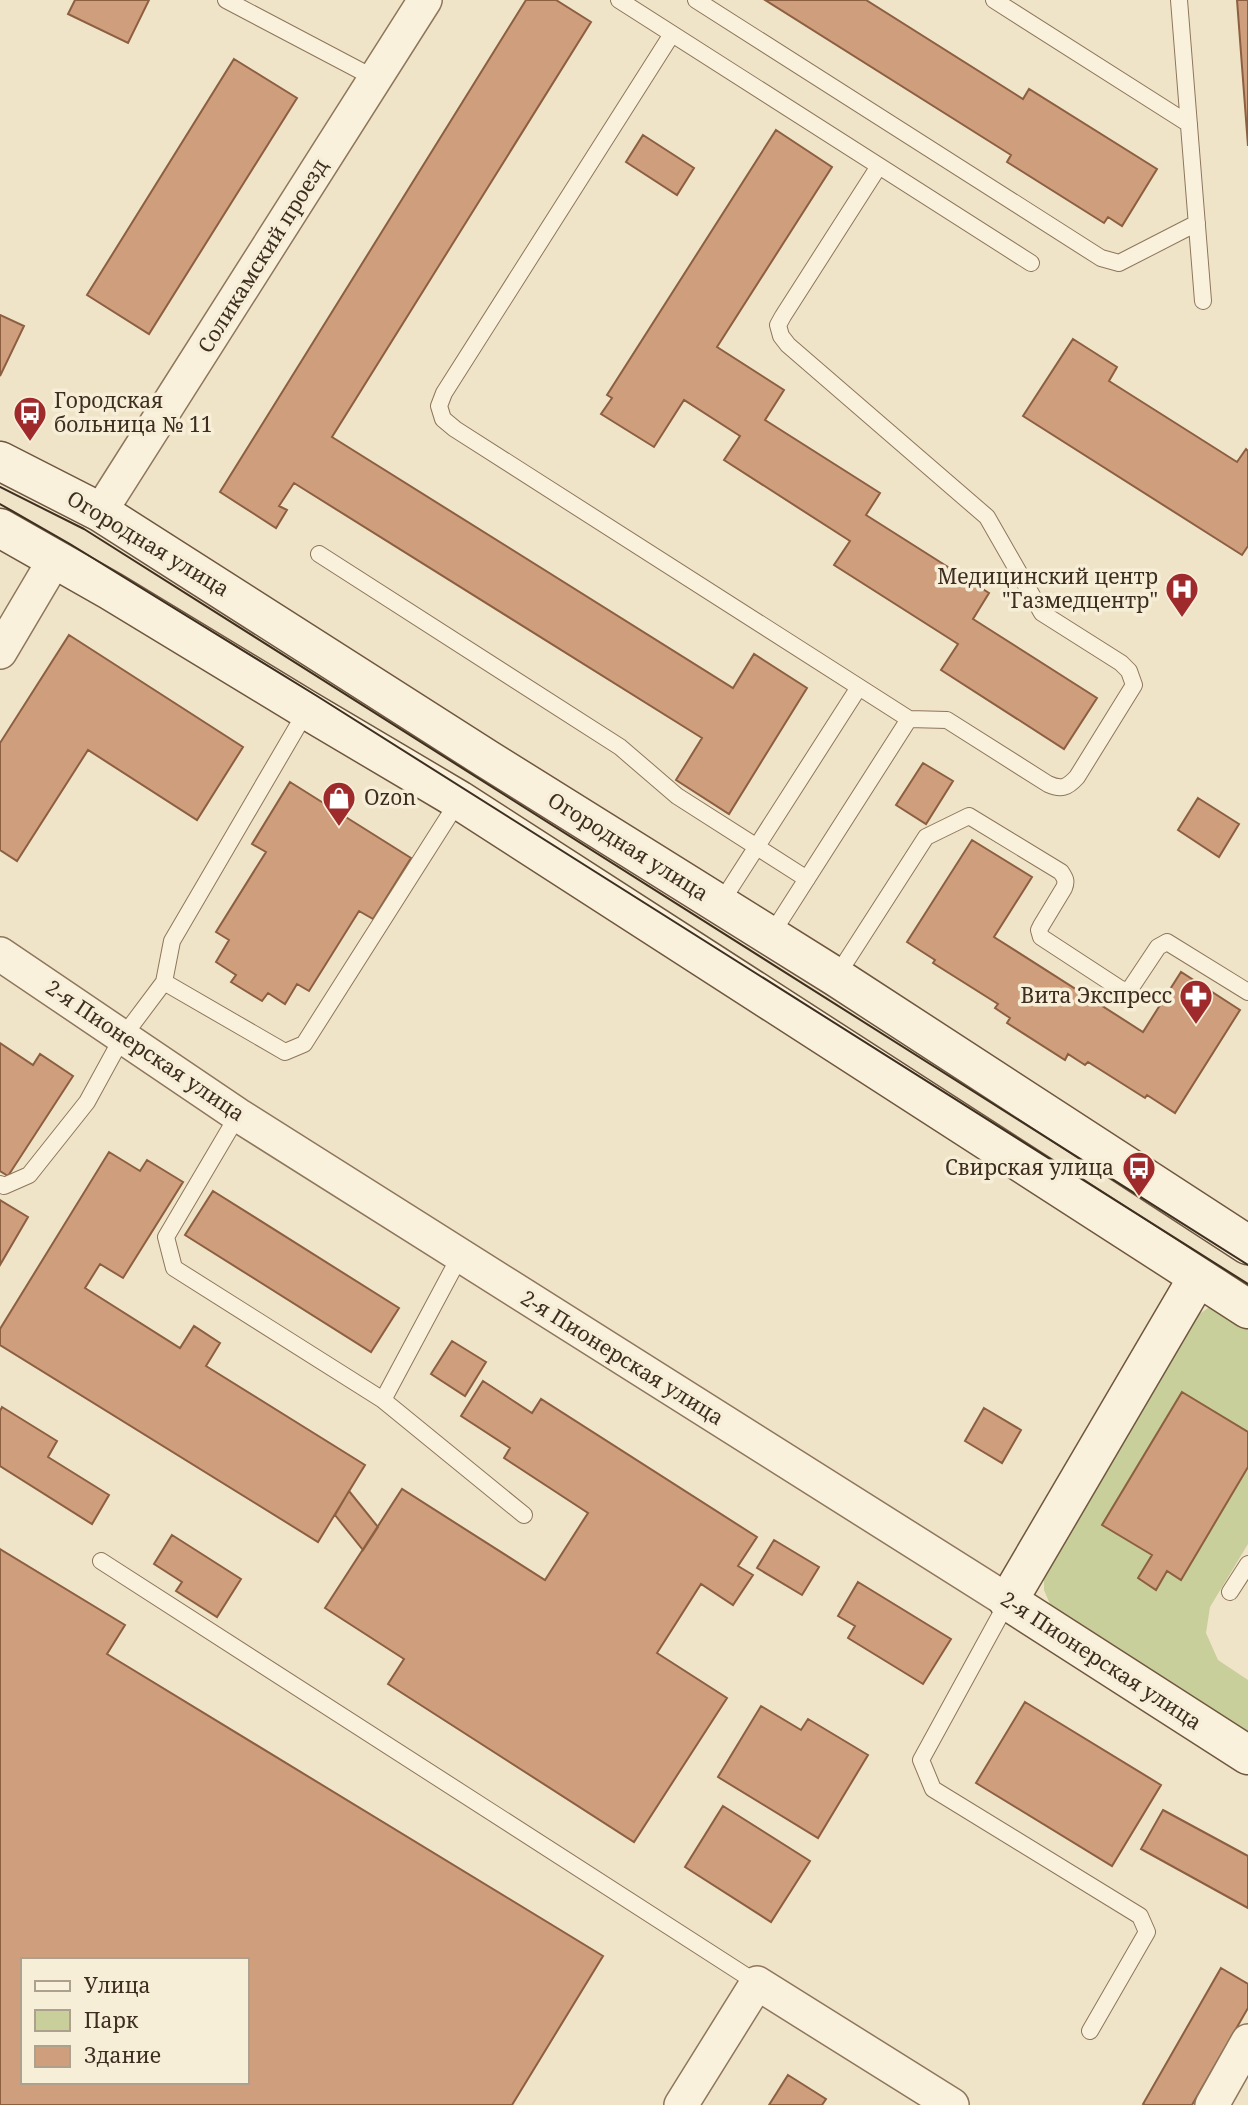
<svg xmlns="http://www.w3.org/2000/svg" width="1248" height="2105" font-family="'Noto Serif',serif">
<style>
.green{fill:#c9cf9b}
.building{fill:#cf9f7d;stroke:#8d5f41;stroke-width:2;fill-rule:evenodd}
.lines{fill:none;stroke-linecap:round;stroke-linejoin:round}
.lane-casing{stroke:#8d765c;stroke-width:18}
.street-casing{stroke:#8d765c;stroke-width:36}
.secondary-casing{stroke:#6f573f;stroke-width:41}
.lane{stroke:#faf1dc;stroke-width:16}
.street{stroke:#faf1dc;stroke-width:33}
.secondary{stroke:#faf1dc;stroke-width:38}
.tram{stroke:#3d2e20;stroke-width:2}
.labels{text-anchor:middle;stroke-width:7;stroke-linejoin:round;paint-order:stroke}
.street-label{font-size:21px;fill:#3d2e20;stroke:#f7eed8}
.poi-label{font-size:21px;fill:#3d2e20;stroke:#f7eed8;text-anchor:end}
</style>
<rect width="100%" height="100%" fill="#f0e4c8"/>
<!-- green -->
<path class="green" d="M1219 1307 1248 1326V1544L1210 1607 1206 1633 1218 1660 1248 1680V1733L1053 1611 1044 1590V1569L1198 1315 1208 1308Z"/>
<!-- building -->
<path class="building" d="M75 0H149L128 43 68 14Z
M526 0H556L591 22 332 437 733 688 754 654 807 688 729 814 676 780 702 738 294 483 279 506 287 510 276 528 220 492Z
M765 0H866L1023 99 1029 89 1157 169 1122 226 1108 217 1104 223 1007 162 1011 155Z
M1237 0H1248V146Z
M234 59 297 98 149 334 87 295Z
M776 130 832 167 717 347 784 390 765 420 880 493 866 515 989 593 973 619 1097 698 1064 749 941 670 958 644 834 565 850 541 724 460 740 436 684 400 654 447 601 414 612 398 607 395Z
M643 135 694 168 677 195 626 162Z
M0 315 24 326 0 376Z
M1073 339 1117 367 1109 381 1237 462 1246 449 1248 451V546L1242 555 1023 416Z
M69 635 243 747 197 820 88 750 17 861 0 850V743Z
M923 763 953 781 926 824 896 805Z
M290 782 411 858 373 919 359 911 309 991 297 984 285 1004 268 993 262 1001 231 982 236 975 216 962 229 940 216 932 266 852 252 844Z
M1198 798 1239 824 1219 857 1178 830Z
M972 840 1032 877 994 937 1143 1032 1181 972 1240 1010 1175 1113 1147 1095 1145 1098 1088 1062 1085 1065 1068 1054 1065 1060 1007 1023 1010 1018 995 1008 998 1004 933 963 935 960 907 942Z
M0 1043 33 1065 40 1054 73 1076 8 1176 0 1171Z
M109 1152 140 1171 147 1160 183 1182 123 1278 100 1264 85 1288 180 1348 194 1326 220 1343 206 1366 365 1465 318 1542 0 1345V1329Z
M213 1191 399 1308 371 1352 185 1235Z
M0 1200 28 1217 0 1265Z
M452 1341 486 1362 465 1396 431 1374Z
M483 1381 532 1413 541 1399 757 1537 738 1566 753 1575 733 1605 701 1584 657 1653 727 1698 634 1842 388 1684 404 1659 325 1608 402 1489 545 1580 588 1513 504 1458 510 1448 461 1416Z
M1182 1392 1248 1432V1467L1181 1580 1167 1571 1156 1590 1138 1578 1152 1555 1102 1525Z
M2 1407 57 1441 48 1457 109 1495 92 1524 0 1466V1411Z
M984 1408 1021 1430 1002 1463 965 1441Z
M349 1491 378 1527 363 1550 335 1515Z
M172 1535 241 1579 217 1617 176 1591 182 1582 154 1564Z
M774 1540 819 1567 802 1595 757 1568Z
M0 1549 125 1625 107 1654 603 1956 512 2105H0ZM23 1960H247V2082H23Z
M858 1582 951 1639 923 1684 848 1638 855 1626 838 1616Z
M1025 1702 1161 1785 1112 1866 976 1783Z
M761 1706 801 1730 808 1719 868 1755 818 1838 718 1777Z
M723 1806 810 1861 771 1922 685 1867Z
M1163 1810 1248 1856V1908L1141 1849Z
M1221 1968 1248 1984V2008L1192 2105H1145L1143 2104Z
M788 2075 826 2099 822 2105H769Z"/>
<g class="lines">
<defs>
<path id="lane" d="M226 0 376 79
M619 0 1031 263
M696 0 1101 258 1119 263 1197 223
M994 0 1189 124
M1179 0 1203 301
M672 34 444 393 439 406 443 419 455 429 909 719 771 935
M879 166 783 316 778 325 781 336 788 345 987 517 1042 613 1121 663 1129 671 1134 685 1077 777C1067 788 1061 790 1048 784L947 720 909 719
M319 554 620 747 677 796 807 879
M720 904 859 687
M836 977 926 837 969 816 1061 872C1065 878 1067 881 1064 888L1041 926 1039 930 1041 937 1119 988 1125 991 1130 989 1158 947 1167 942 1248 992
M164 982 285 1052 304 1044 459 800
M238 1115 166 1237 174 1268 383 1400 524 1515
M0 1184 4 1186 29 1175 87 1102 122 1038 164 982 172 941 307 710
M383 1400 460 1256
M101 1561 757 1983
M1230 1592 1248 1564
M1008 1601 921 1760 933 1789 1140 1916 1147 1932 1090 2031"/>
<path id="street" d="M100 512 425 0
M0 652 55 559
M0 954 238 1115 1008 1601
M681 2105 757 1983 952 2105
M1212 2105 1248 2041"/>
<path id="secondary" d="M0 461 100 512 487 759 836 977 1248 1245
M0 528 111 591 307 710 459 800 1248 1309
M1198 1277 1008 1601 1248 1755"/>
</defs>
<!-- lane casing -->
<use href="#lane" class="lane-casing"/>
<!-- street casing -->
<use href="#street" class="street-casing"/>
<!-- secondary casing -->
<use href="#secondary" class="secondary-casing"/>
<!-- lane -->
<use href="#lane" class="lane"/>
<!-- street -->
<use href="#street" class="street"/>
<!-- secondary -->
<use href="#secondary" class="secondary"/>
<!-- tram -->
<path class="tram" d="M0 487 84 529 1248 1265
M0 504 70 544 317 696 1248 1284"/>
</g>
<!-- icons -->
<defs>
<symbol id="bus-pin" viewBox="-11 -11 22 30"><path d="M0 17L-7.5 6A9.5 9.5 0 1 1 7.5 6Z" fill="#9e2a2b" stroke="#f7eed8"/><path d="M-5-6H5V4H4V6H2V4H-2V6H-4V4H-5ZM-3.5-4V0h7V-4ZM-3.5 1.2v1.5H-2V1.2ZM2 1.2v1.5H3.5V1.2Z" fill="#fff"/></symbol>
<symbol id="hospital-pin" viewBox="-11 -11 22 30"><path d="M0 17L-7.5 6A9.5 9.5 0 1 1 7.5 6Z" fill="#9e2a2b" stroke="#f7eed8"/><path d="M-5-5h3v3.5h4V-5h3V5h-3V1.5h-4V5h-3Z" fill="#fff"/></symbol>
<symbol id="shop-pin" viewBox="-11 -11 22 30"><path d="M0 17L-7.5 6A9.5 9.5 0 1 1 7.5 6Z" fill="#9e2a2b" stroke="#f7eed8"/><path d="M-5-2.5h2.3a2.7 3.5 0 0 1 5.4 0H5L5.5 6h-11ZM-1.5-2.5h3a1.5 2.3 0 0 0-3 0Z" fill="#fff"/></symbol>
<symbol id="pharmacy-pin" viewBox="-11 -11 22 30"><path d="M0 17L-7.5 6A9.5 9.5 0 1 1 7.5 6Z" fill="#9e2a2b" stroke="#f7eed8"/><path d="M-2-6h4v4h4v4h-4v4h-4v-4h-4v-4h4Z" fill="#fff"/></symbol>
</defs>
<g fill-rule="evenodd">
<use href="#bus-pin" x="11" y="394" width="38" height="52"/>
<use href="#hospital-pin" x="1163" y="570" width="38" height="52"/>
<use href="#shop-pin" x="320" y="779" width="38" height="52"/>
<use href="#pharmacy-pin" x="1177" y="977" width="38" height="52"/>
<use href="#bus-pin" x="1120" y="1149" width="38" height="52"/>
</g>
<g class="labels">
<!-- street labels -->
<g class="street-label">
<text transform="translate(263 256) rotate(-58)" y="7">Соликамский проезд</text>
<text transform="translate(148 544) rotate(31)" y="7">Огородная улица</text>
<text transform="translate(628 847) rotate(32)" y="7">Огородная улица</text>
<text transform="translate(145 1051) rotate(34)" y="7">2-я Пионерская улица</text>
<text transform="translate(622 1358) rotate(32)" y="7">2-я Пионерская улица</text>
<text transform="translate(1101 1661) rotate(33)" y="7">2-я Пионерская улица</text>
</g>
<!-- poi labels -->
<g class="poi-label">
<text x="54" y="408" text-anchor="start">Городская<tspan x="54" dy="24">больница № 11</tspan></text>
<text x="1158" y="584">Медицинский центр<tspan x="1158" dy="24">"Газмедцентр"</tspan></text>
<text x="364" y="805" text-anchor="start">Ozon</text>
<text x="1172" y="1003">Вита Экспресс</text>
<text x="1114" y="1175">Свирская улица</text>
</g>
</g>
<!-- legend -->
<rect x="21" y="1958" width="228" height="126" fill="#f7eed8" stroke="#ada18e" stroke-width="2"/>
<rect x="35" y="1981" width="35" height="10" fill="#faf1dc" stroke="#ada18e" stroke-width="2"/>
<text x="84" y="1993" font-size="21" fill="#3d2e20">Улица</text>
<rect x="35" y="2010" width="35" height="21" fill="#c9cf9b" stroke="#ada18e" stroke-width="2"/>
<text x="84" y="2028" font-size="21" fill="#3d2e20">Парк</text>
<rect x="35" y="2046" width="35" height="21" fill="#cf9f7d" stroke="#ada18e" stroke-width="2"/>
<text x="84" y="2063" font-size="21" fill="#3d2e20">Здание</text>
</svg>
